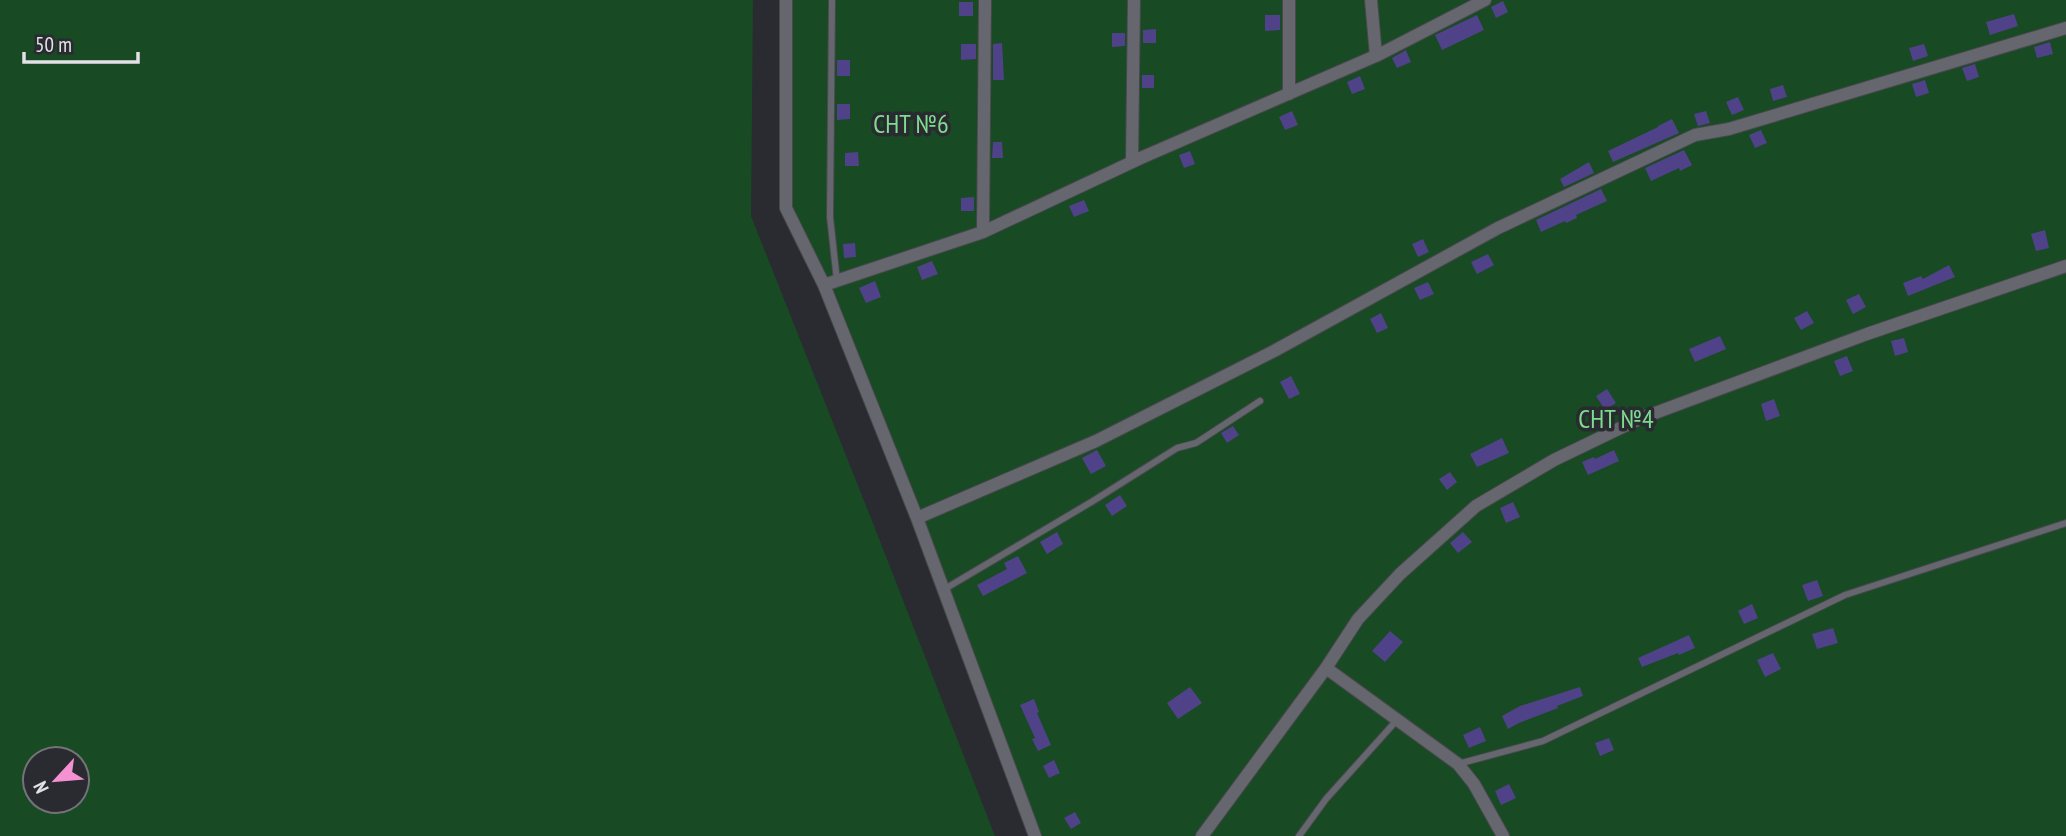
<svg xmlns="http://www.w3.org/2000/svg" width="2066" height="836" font-family="'PT Sans Narrow',sans-serif">
<style>
.green{fill:#184a24;fill-rule:evenodd}
.building{fill:#504288}
.lines{fill:none;stroke-linecap:round;stroke-linejoin:round}
.service-casing{stroke:#49484e;stroke-width:8}
.minor-casing{stroke:#49484e;stroke-width:14}
.service{stroke:#66666e;stroke-width:6}
.minor{stroke:#66666e;stroke-width:12}
.labels{text-anchor:middle;stroke-width:7;stroke-linejoin:round;paint-order:stroke}
.park-label{font-size:26px;fill:#7ddc8e;stroke:#2a2a31}
</style>
<rect width="100%" height="100%" fill="#2a2a31"/>
<!-- green -->
<path class="green" d="M0 0H753L751 216 878 536 995 836H0ZM35 759H77V801H35Z
M786 0H2066V836H1035L917 518 786 208Z"/>
<!-- building -->
<path class="building" d="M1503 1 1508 12 1496 18 1491 7Z
M959 2H973V16H959Z
M2014 14 2018 26 1990 35 1986 22Z
M1265 15H1280V30L1265 31Z
M1477 15 1484 30 1442 50 1435 35Z
M1156 29V43H1143V30Z
M1112 33H1125V46L1112 47Z
M2050 42 2053 54 2037 58 2034 47Z
M1002 43 1004 80H993V44Z
M961 44H976V59L961 60Z
M1924 44 1928 56 1913 61 1909 48Z
M1406 50 1411 62 1397 68 1392 58Z
M837 60H850V76H837Z
M1975 64 1979 77 1967 81 1962 68Z
M1142 75H1154V88H1142Z
M1360 76 1365 89 1352 94 1347 82Z
M1925 80 1929 93 1916 97 1912 84Z
M1783 85 1787 97 1773 101 1770 89Z
M1738 97 1744 110 1732 115 1726 102Z
M837 104H850V119L837 120Z
M1292 111 1298 125 1285 130 1279 117Z
M1706 111 1710 123 1698 126 1694 114Z
M1672 119 1679 133 1613 162 1608 151 1658 127V126Z
M1761 130 1767 143 1755 148 1749 135Z
M993 142H1002L1003 158H992Z
M1684 150 1692 165 1680 171 1679 168 1651 181 1645 168Z
M1190 151 1195 164 1184 168 1179 155Z
M858 152 859 166H845V153Z
M1589 162 1594 173 1564 187 1560 179Z
M1601 189 1607 201 1576 215 1577 218 1566 223 1565 221 1541 232 1536 220Z
M974 197V211H961V198Z
M1084 200 1089 211 1074 217 1069 206Z
M2045 230 2049 248 2036 251 2031 234Z
M1423 239 1429 252 1418 257 1412 244Z
M855 243 856 257 844 258 843 244Z
M1488 254 1494 265 1477 274 1471 262Z
M932 261 938 274 922 280 917 267Z
M1949 265 1955 277 1908 296 1903 283 1921 276 1923 279Z
M875 281 881 297 866 303 859 288Z
M1428 282 1434 294 1420 300 1414 288Z
M1859 294 1866 307 1853 314 1846 300Z
M1807 311 1814 323 1801 330 1794 318Z
M1381 313 1388 328 1377 333 1370 319Z
M1720 336 1726 349 1695 362 1689 349Z
M1904 338 1908 352 1895 356 1891 341Z
M1847 356 1853 371 1840 376 1834 361Z
M1291 376 1300 394 1289 399 1280 382Z
M1607 389 1616 403 1605 410 1596 396Z
M1774 399 1780 416 1766 421 1761 404Z
M1233 426 1239 435 1227 443 1221 433Z
M1502 438 1509 453 1477 467 1470 454Z
M1097 450 1106 466 1091 474 1082 458Z
M1614 450 1619 461 1588 475 1582 462 1594 457 1595 459Z
M1450 472 1457 482 1447 490 1439 479Z
M1120 495 1127 506 1112 516 1105 505Z
M1513 502 1520 517 1506 523 1500 508Z
M1057 532 1063 544 1047 554 1040 542Z
M1463 532 1472 542 1458 553 1450 543Z
M1018 556 1027 573 983 596 977 585 1007 569 1004 563Z
M1817 580 1823 596 1808 601 1802 585Z
M1752 604 1758 618 1744 624 1738 611Z
M1833 628 1838 643 1817 649 1812 634Z
M1390 631 1403 642 1385 662 1372 651Z
M1689 635 1695 648 1679 655 1678 653 1642 667 1638 658Z
M1773 653 1781 669 1765 677 1757 660Z
M1190 687 1202 703 1178 719 1167 703Z
M1580 687 1583 696 1557 706 1558 708 1519 723 1508 729 1502 716 1520 706Z
M1034 699 1039 712 1037 713 1051 745 1038 751 1032 739 1035 738 1020 705Z
M1480 727 1486 741 1469 748 1463 735Z
M1609 738 1614 750 1600 756 1595 743Z
M1054 760 1060 773 1049 778 1043 766Z
M1509 784 1516 798 1501 805 1495 791Z
M1075 812 1081 823 1071 829 1064 818Z"/>
<g class="lines">
<defs>
<path id="service" d="M832 0 830 217 837 281
M943 590 1093 501 1177 448 1196 443 1260 401
M1458 764 1543 741 1845 595 2066 523
M1299 836 1326 799 1397 720"/>
<path id="minor" d="M786 0V208L824 285 917 518 1035 836
M1289 0V94
M1371 0 1376 56
M1132 162 1134 0
M983 232 985 0
M824 285 983 232 1143 157 1380 54 1485 0
M917 518 1096 441 1274 351 1498 228 1695 135 1729 129 2066 28
M1326 668 1458 764 1474 784 1503 836
M1202 836 1326 668 1358 619 1400 574 1476 506 1554 460 1639 419 1867 334 2066 266"/>
</defs>
<!-- service casing -->
<use href="#service" class="service-casing"/>
<!-- minor casing -->
<use href="#minor" class="minor-casing"/>
<!-- service -->
<use href="#service" class="service"/>
<!-- minor -->
<use href="#minor" class="minor"/>
</g>
<g class="labels">
<!-- park labels -->
<g class="park-label">
<text x="911" y="133">СНТ №6</text>
<text x="1616" y="428">СНТ №4</text>
</g>
</g>
<!-- north arrow -->
<g transform="translate(56 780) rotate(244)"><circle r="33" fill="#2a2a31" stroke="#747379" stroke-width="2"/>
<path d="M0-5L12 26L0 18L-12 26Z" fill="#f591d2"/>
<text y="-10" font-size="19" font-weight="bold" text-anchor="middle" fill="#e2e1e6">N</text>
</g>
<!-- scale -->
<path d="M24 52v10h114v-10" fill="none" stroke="#e2e1e6" stroke-width="3.5"/>
<text x="35" y="52" font-size="21" fill="#e2e1e6" stroke="#2a2a31" stroke-width="5" paint-order="stroke">50 m</text>
</svg>
